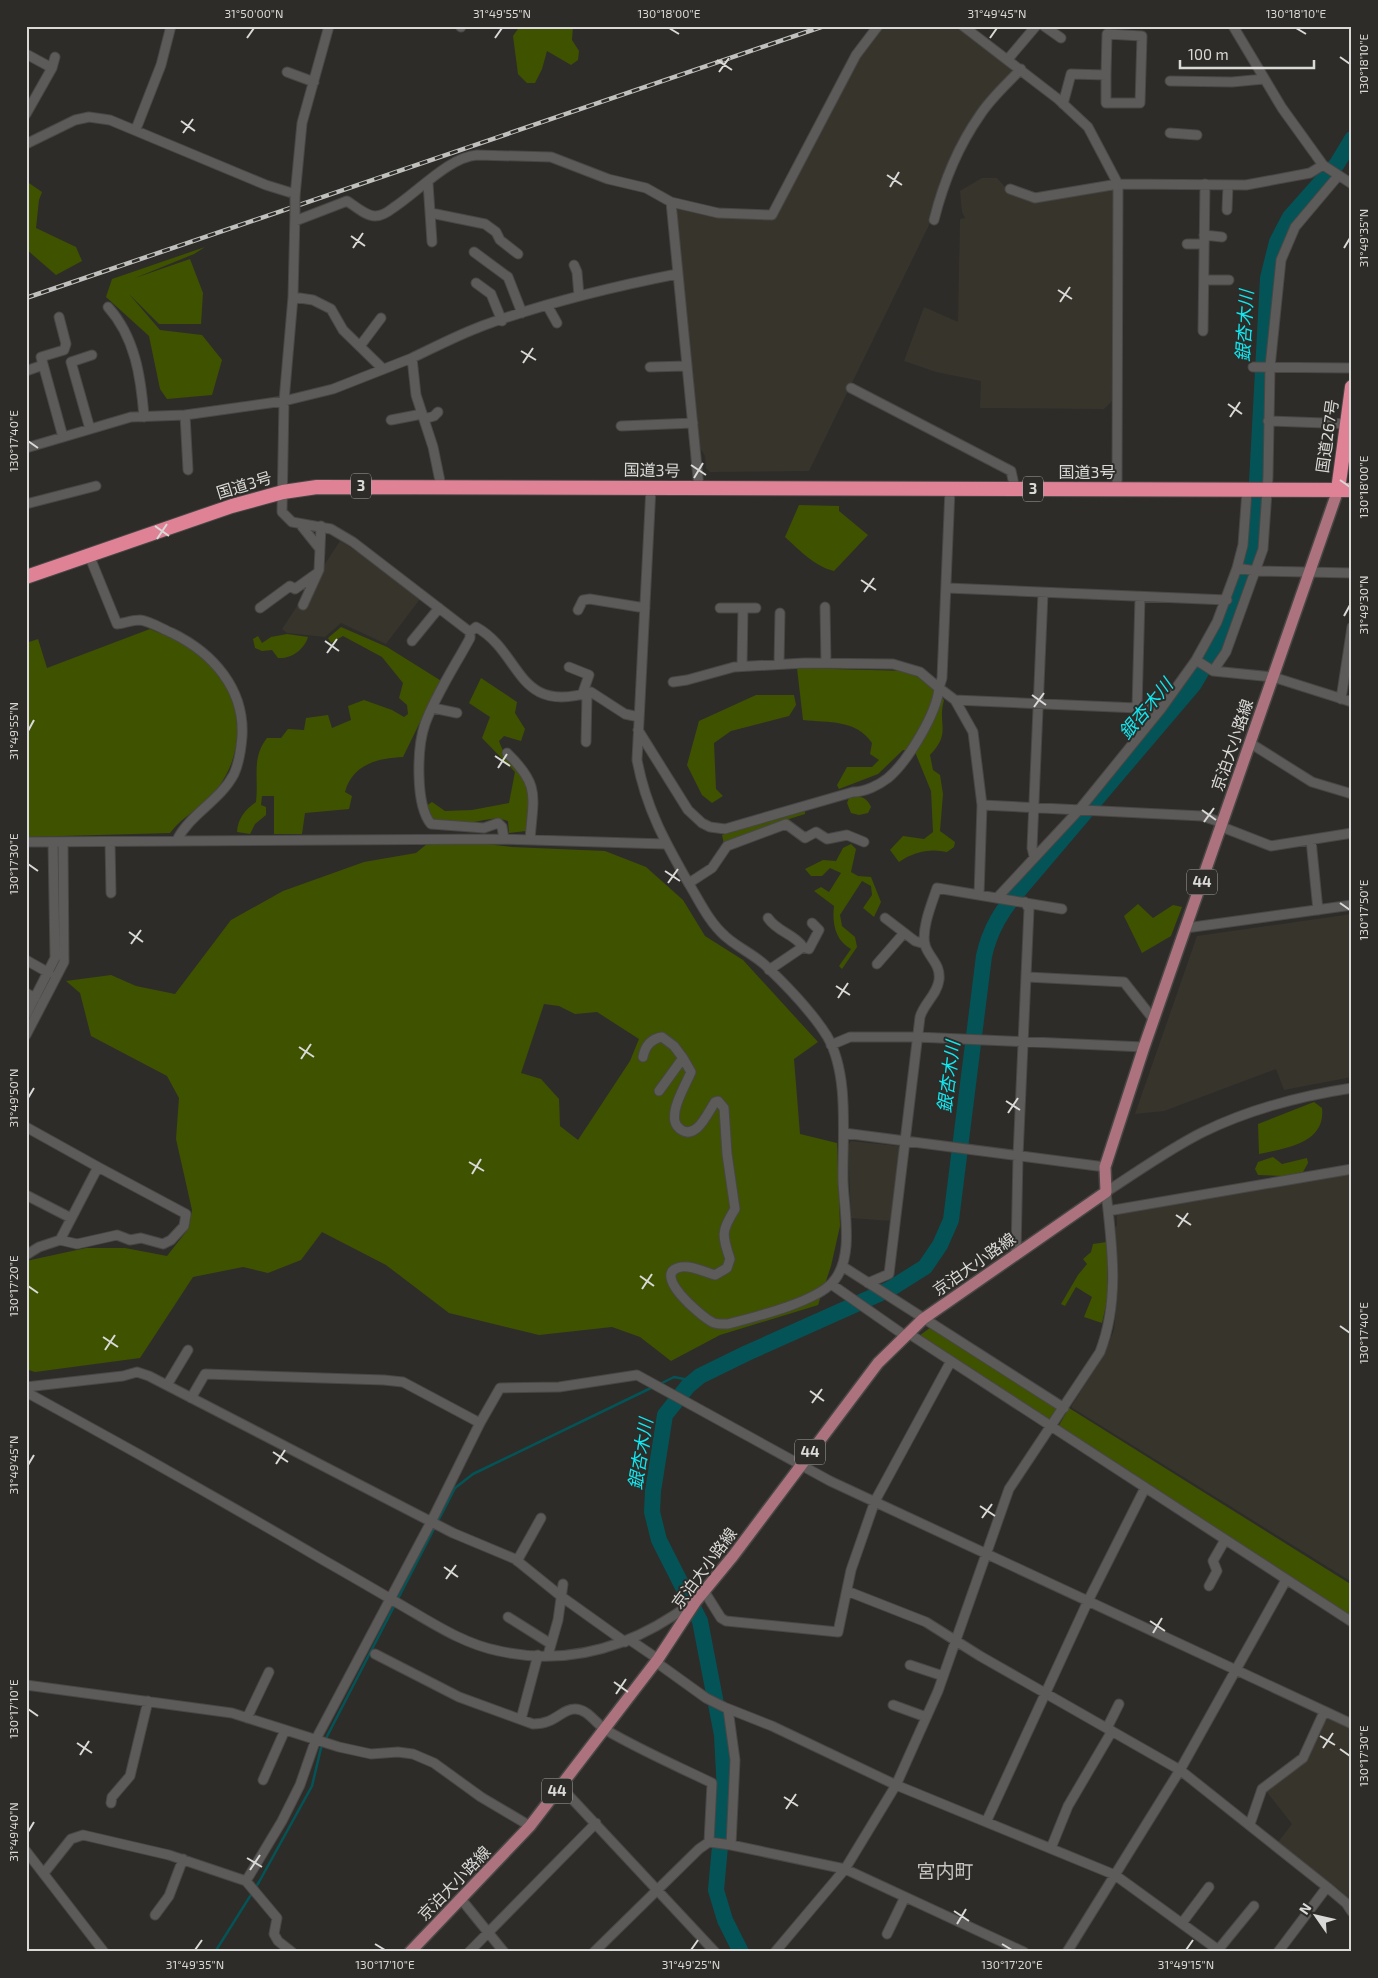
<svg xmlns="http://www.w3.org/2000/svg" width="1378" height="1978" font-family="'Exo 2','Noto Sans JP',sans-serif">
<style>
.built{fill:#37342c}
.green{fill:#3f5200;fill-rule:evenodd}
.lines{fill:none;stroke-linecap:round;stroke-linejoin:round}
.stream{stroke:#045457;stroke-width:2.5}
.river{stroke:#045457;stroke-width:16}
.minor-casing{stroke:#484745;stroke-width:11}
.major-casing{stroke:#484745;stroke-width:14}
.highway-casing{stroke:#484745;stroke-width:16}
.minor{stroke:#5d5b59;stroke-width:9}
.major{stroke:#ac727e;stroke-width:11}
.highway{stroke:#e08296;stroke-width:14}
.rail-casing{stroke:#c0c0be;stroke-width:4.5}
.rail{stroke:#2d2c29;stroke-width:2.5;stroke-dasharray:8;stroke-linecap:butt}
.minor-bridge-casing{stroke:#484745;stroke-width:11;stroke-linecap:butt}
.minor-bridge{stroke:#5d5b59;stroke-width:9}
.ticks{fill:none;stroke:#d9d9d7;stroke-width:2}
.labels{text-anchor:middle;stroke-width:4;stroke-linejoin:round;paint-order:stroke}
.shield{fill:#2d2c29;stroke:#a5a5a3;stroke-width:1}
.shield-label{font-size:15px;font-weight:bold;fill:#d9d9d7}
.street-label{font-size:16px;fill:#d9d9d7;stroke:#2d2c29}
.water-label{font-size:18px;font-style:italic;fill:#0fe8f1;stroke:#2d2c29}
.quarter-label{font-size:19px;fill:#c6c4c1;stroke:#2d2c29}
.neatline{fill:none;stroke:#d9d9d7;stroke-width:2}
.ticks-label{font-size:12px;text-anchor:middle;fill:#d9d9d7}
</style>
<rect width="100%" height="100%" fill="#2d2c29"/>
<!-- built -->
<path class="built" d="M881 26H956L1016 70 980 111 932 219 809 471 710 472 706 468 705 456 698 445 675 211 682 207 772 219 854 62Z
M982 178H997L1008 190 1022 197 1111 187 1115 190 1114 399 1104 409 980 408 981 381 936 372 904 361 924 307 958 322 960 219 965 218 962 212 960 191Z
M340 541 361 554 420 599 386 644 341 623 325 637 287 633 282 629Z
M1352 914V1077L1284 1090 1276 1069 1164 1111 1135 1114 1197 936Z
M851 1141 898 1146 900 1149 892 1221 851 1218 848 1145Z
M1352 1173V1582L1071 1407 1105 1353 1114 1330 1118 1288 1115 1227 1117 1226V1214Z
M1328 1718 1352 1728V1907L1342 1892 1278 1842 1292 1824 1266 1791 1306 1761 1324 1720Z"/>
<!-- green -->
<path class="green" d="M520 26H573L572 40 579 51 578 60 571 65 547 51 542 69 535 83H527L518 74 513 36Z
M26 181 42 192 39 200 36 228 76 247 82 261 56 275 26 249Z
M205 247 194 254 135 278 190 259 203 293 201 324H159L129 294 160 330 202 335 222 360 212 395 167 399 160 389 149 336 106 297 112 279Z
M799 505 839 506V511L868 535 834 571C816 567 799 550 785 537Z
M341 627 387 647 443 682 423 716 403 757C377 758 352 765 345 792L352 796 349 809 305 813 302 834H274V796H262L261 805 266 807V815L255 824 250 834 237 832C238 818 245 810 256 802 259 778 251 758 267 738H281L288 729 304 730 306 718 328 715 332 728 351 720 348 706 364 700 392 710 404 717 408 714 407 705 399 698 403 683 382 657 343 636 331 643 328 638Z
M150 629C170 638 193 646 209 663 243 698 247 750 217 789 204 807 183 815 170 833L26 837V643L38 639 47 668Z
M287 634 308 637C304 650 291 659 278 658L272 650 262 651 255 648 253 639 258 636 262 643 271 637Z
M797 668 906 671 931 684 944 700C937 725 952 732 930 755L933 770 940 775 943 794 940 831 955 842 954 847 947 852C930 848 913 852 899 862L890 850 903 836 924 839 933 832 931 791 915 752 903 750 878 774 839 789 837 785 847 767H872L879 760 870 754 872 743C856 719 829 723 803 720Z
M481 678 517 702 515 713 525 729 521 741 504 736 499 741C503 754 511 759 519 770 533 789 528 809 526 831L509 833 508 821C494 816 483 821 469 823 459 824 447 823 437 822L430 816 426 806 432 802 445 811 472 810 509 803 515 772 482 738 490 717 469 703Z
M756 695H794L796 705 789 716 731 731 714 743 716 789 723 796 712 803 702 795 687 765 699 721Z
M856 796C864 797 868 800 871 807L868 813 859 815 851 813 847 803 849 798Z
M805 811V814L773 824 724 844 722 835Z
M434 838 512 847 605 851 646 867 683 900 705 936 743 960 818 1042 794 1059 800 1134 837 1143 840 1226 831 1266 818 1305 720 1335 671 1361 640 1337 612 1327 539 1335 449 1313 386 1265 322 1232 301 1260 268 1273 243 1267 193 1277 140 1358 35 1372 26 1369V1261L86 1248H125L167 1256 189 1228 192 1210 176 1139 179 1098 167 1076 91 1036 80 993 66 981 111 975 136 986 175 994 231 920 283 891 364 862 416 853ZM544 1004 559 1006 575 1014 597 1012 639 1039 630 1061 578 1140 560 1126 559 1099 541 1079 521 1073Z
M851 844 856 849 851 872 858 876 871 877 881 902 874 917 863 908 872 895 871 886 862 881 840 915 842 926 855 937 857 947 842 969 839 966 851 949C835 940 832 923 834 906L814 891 821 887 829 892 841 873 830 868 822 876H811L805 869 823 860 836 861 843 848Z
M1138 904 1153 918 1173 905 1182 907 1171 936 1142 953 1124 916Z
M1314 1102 1322 1108C1326 1144 1285 1148 1259 1154L1258 1124Z
M1273 1157 1282 1164 1307 1158 1308 1163 1303 1172 1284 1176 1258 1175 1255 1169 1258 1162Z
M1107 1242V1301L1102 1323 1084 1317 1092 1297 1076 1287 1065 1306 1061 1304 1078 1275 1087 1264 1083 1259 1091 1252 1093 1244Z
M931 1327 1058 1409 1051 1419 1048 1420 919 1336Z
M1069 1408 1352 1585V1619L1058 1427Z"/>
<g class="lines">
<!-- stream -->
<path class="stream" d="M660 1384 674 1377 694 1381 700 1376
M215 1952 259 1882 312 1786 321 1748 455 1488 473 1474 653 1387"/>
<!-- river -->
<path class="river" d="M741 1952 725 1920 716 1890 725 1792 722 1735 700 1621 659 1540 652 1512 653 1491 665 1415 688 1386 700 1376 747 1353 890 1289 925 1267 940 1245 951 1220 984 956C990 929 1002 910 1020 889L1194 684 1224 633 1233 612 1251 556 1256 501 1268 278 1277 242 1290 217 1337 164 1352 139"/>
<defs>
<path id="minor" d="M460 26 461 27
M963 26 1058 99 1088 127 1118 184 1117 489
M1044 26 1061 38
M1233 26 1282 108 1323 165 1352 184
M28 55 52 68
M1008 59 1036 26
M287 72 314 82
M1170 81 1232 82 1264 79
M1063 104 1071 74 1106 75 1107 34 1142 36 1140 103H1106V75
M26 114 52 68 55 57
M136 129 161 65 171 26
M1170 133 1197 135
M26 144 75 120 89 117 110 120 266 185 295 194
M428 183 432 242
M1010 189 1035 198 1118 184 1246 185 1310 173 1323 165
M295 196 302 123 329 26
M671 202 699 488
M1227 210 1228 185
M431 213 485 224 496 232 500 240 518 254
M295 214 293 297 284 401 282 512 292 522 331 529 353 542 470 632V638C455 666 436 694 425 724 417 747 415 805 431 824L484 828 498 823 502 827 504 839
M934 220C943 184 959 145 980 115 991 98 1007 84 1021 69
M295 221 347 201C355 206 366 216 375 216 381 216 388 212 393 208 418 192 449 157 477 155L551 157 608 179 646 188 671 202 718 213 772 215 856 55 878 26
M1204 235 1222 237
M1187 244H1204
M474 252 508 277 522 313
M574 265 577 272 579 296
M1204 280H1229
M476 283 491 294 502 321
M293 297 313 300 331 309 343 330 383 369
M547 305 557 323
M108 307C135 337 141 377 144 417
M59 317 66 344 64 350 41 357 63 437
M1203 331 1205 184
M360 346 381 318
M412 358C435 347 458 335 482 326 545 303 611 287 677 274
M650 367 686 366
M1253 367 1352 368
M26 371 43 365
M851 388 1011 471 1015 489
M185 415 188 470
M424 419 434 416 438 412
M391 420 422 414
M1268 421 1352 424
M621 426 693 423
M90 429 71 362 92 355
M26 448 131 417 185 415 284 401 333 389 412 358 416 395 433 447 441 486
M651 487 637 760C646 808 665 842 689 884 700 902 709 922 725 936 737 947 753 954 765 965 785 984 812 1012 827 1036 850 1075 842 1137 843 1181 844 1211 855 1259 832 1283 813 1303 754 1317 728 1324 722 1324 717 1325 712 1322 702 1317 649 1273 681 1267 690 1265 705 1272 715 1275L727 1268 730 1259C722 1235 721 1231 735 1209L727 1154 724 1108 718 1101 715 1102C707 1114 696 1141 680 1129 674 1124 674 1119 675 1111 677 1098 686 1084 691 1072L683 1058 659 1091
M950 489 942 678 939 688 955 700 973 732 982 805 979 895
M26 504 96 486
M300 524 320 549
M89 555 117 624C124 623 133 620 140 620 150 621 162 629 172 633 213 653 245 689 242 737 241 749 239 763 234 774 220 801 190 814 177 840
M1237 568 1256 571 1352 573
M947 588 1227 600
M303 605 319 570 321 526
M825 607 826 663
M260 608 290 586 295 589 316 574
M720 608H743
M578 610 583 600 590 599 645 608
M470 632 476 627C523 653 515 715 591 692L625 714 639 717
M412 641 439 608
M1196 660 1213 671 1273 677 1352 702
M779 664 780 613
M742 666 743 608H756
M569 667 589 675 582 695
M1213 671 1226 652 1263 549 1268 477 1270 367 1281 260 1295 227 1338 176
M1341 699 1352 627
M955 700 1161 709
M433 708 457 713
M1137 708 1140 597
M638 730 688 810 702 823 710 827 725 829 853 792C865 792 879 785 888 778 908 761 937 713 939 688L920 672 893 664 805 663 734 667 687 680 673 682
M586 742 587 694
M1250 743 1312 782 1352 794
M507 753C541 786 533 796 530 840
M982 805 1202 816 1223 823
M1222 827 1271 846 1352 833
M1311 840 1318 910
M26 842 499 839 665 844
M110 842 111 893
M1034 856 1032 848 1043 593
M689 883 712 868 727 846 786 824 805 838 816 832 827 839 847 835 864 842
M997 898 1079 810 1161 709 1196 660 1217 622 1237 568 1243 545 1247 491
M768 918C777 932 795 934 803 947
M885 918 915 941 925 944
M1186 928 1352 905
M26 960 49 973
M877 964 904 933
M769 970 803 947 809 949 819 930 812 923
M1027 977 1124 982 1154 1020
M26 993 35 998
M26 1015 55 958 53 842
M26 1035 64 962 63 843
M831 1045 850 1037H917L1144 1047
M643 1057C645 1046 651 1039 662 1037L674 1046 683 1058
M26 1127 98 1167 60 1240 39 1247 26 1255
M844 1133 1105 1167
M26 1195 71 1218
M1108 1211 1352 1169
M60 1240 77 1244 117 1235 130 1240 141 1238 163 1244 171 1240 184 1226 186 1214 98 1167
M1016 1254 1018 1156 1029 909 1025 902
M842 1266 1064 1408
M868 1283 889 1274 920 1017C924 1003 937 995 939 980 941 964 929 958 925 945 921 929 932 903 937 888L1062 909
M831 1284 904 1335
M908 1333 1352 1622
M167 1385 188 1350
M26 1387 123 1376 137 1372 149 1376 453 1533 515 1559 562 1597 625 1642
M26 1392C127 1447 226 1503 325 1561 355 1578 384 1595 413 1612 440 1628 468 1645 499 1651 571 1667 636 1645 693 1602
M191 1398 205 1374 384 1380 403 1382 480 1423
M517 1561 541 1518
M1209 1586 1217 1571 1213 1561 1225 1540
M704 1591 721 1618 726 1621 838 1632 851 1570 875 1501 951 1361
M847 1591 926 1622 980 1656 1180 1770 1327 1887 1346 1903 1352 1912
M508 1617 551 1644
M630 1640 658 1659
M375 1654 459 1697 533 1724C556 1724 561 1709 575 1709 588 1709 596 1724 606 1730 640 1750 677 1766 712 1783L709 1842
M548 1655 558 1620 563 1584
M656 1662 706 1698 724 1707 772 1726 896 1785 1115 1875 1221 1952
M910 1665 943 1676
M26 1685 232 1713 339 1747 371 1754 398 1752 413 1754 434 1763 481 1797 530 1826
M893 1705 926 1717
M728 1709 735 1760 731 1845
M247 1718 269 1672
M521 1719 538 1655
M1107 1728 1119 1704
M263 1780 285 1730
M560 1786 715 1952
M111 1803 112 1797 130 1776 148 1701
M987 1820 1088 1601 1145 1488
M1250 1824 1262 1789 1303 1758 1324 1712
M1051 1848 1068 1806 1112 1731
M26 1851 104 1952
M44 1873 71 1839 83 1835 169 1855 246 1881 277 1918 274 1934 278 1941 292 1952
M246 1881 282 1821 300 1785 316 1739 431 1522 480 1423 500 1388 559 1387 637 1375 830 1481 1352 1724
M461 1899 504 1952
M155 1915 169 1896 183 1859
M1182 1923 1209 1887
M887 1934 905 1897
M1218 1950 1254 1906
M469 1952 596 1823
M594 1952 699 1849 709 1842 731 1845 845 1869 1024 1952
M775 1952 845 1869 896 1785 938 1691 1009 1489 1100 1352C1120 1300 1112 1246 1106 1192 1137 1172 1169 1149 1203 1132 1250 1109 1300 1096 1352 1088
M1067 1952 1180 1770 1286 1580
M1278 1952 1327 1887"/>
<path id="major" d="M410 1952 530 1826 658 1659 696 1601 733 1556 878 1363 923 1319 1106 1192 1105 1167 1144 1047 1338 490"/>
<path id="highway" d="M1338 490 1352 387
M26 577 232 506 283 492 317 487 1352 490"/>
</defs>
<!-- minor casing -->
<use href="#minor" class="minor-casing"/>
<!-- major casing -->
<use href="#major" class="major-casing"/>
<!-- highway casing -->
<use href="#highway" class="highway-casing"/>
<!-- minor -->
<use href="#minor" class="minor"/>
<!-- major -->
<use href="#major" class="major"/>
<!-- highway -->
<use href="#highway" class="highway"/>
<defs>
<path id="rail" d="M26 298 824 26"/>
</defs>
<!-- rail casing -->
<use href="#rail" class="rail-casing"/>
<!-- rail -->
<use href="#rail" class="rail"/>
<defs>
<path id="minor-bridge" d="M295 196V214"/>
</defs>
<!-- minor-bridge casing -->
<use href="#minor-bridge" class="minor-bridge-casing"/>
<!-- minor-bridge -->
<use href="#minor-bridge" class="minor-bridge"/>
</g>
<!-- ticks -->
<path class="ticks" d="M669 28 679 34M1296 28 1306 34M247 38 254 28M495 38 502 28M990 38 997 28M1340 57 1350 64M717 60 732 70M719 72 729 58M181 121 195 131M183 133 193 119M887 175 902 185M890 187 899 172M351 236 365 246M353 248 363 233M1344 248 1350 238M1058 290 1072 299M1060 302 1070 287M521 351 536 360M523 363 533 348M1228 404 1242 414M1230 417 1240 402M28 441 38 448M691 465 706 475M694 478 703 463M1340 480 1350 487M155 526 169 536M157 539 167 524M861 580 876 590M864 592 874 578M1344 616 1350 605M325 641 339 651M327 653 337 639M1032 695 1046 705M1034 707 1044 693M28 731 34 720M495 756 510 766M498 768 507 754M1202 810 1216 820M1204 822 1214 808M28 864 38 871M665 871 680 881M668 883 678 869M1340 903 1350 910M129 932 143 942M131 944 141 930M836 986 850 995M838 998 848 983M299 1047 314 1057M301 1059 311 1044M28 1098 34 1088M1006 1101 1020 1110M1008 1113 1018 1098M469 1162 484 1171M472 1174 481 1159M1176 1215 1191 1225M1178 1227 1188 1213M640 1276 654 1286M28 1286 38 1293M642 1289 652 1274M1340 1326 1350 1333M103 1337 118 1347M105 1350 115 1335M810 1391 824 1401M812 1403 822 1389M273 1452 288 1462M276 1464 285 1450M28 1465 34 1455M980 1506 995 1516M982 1518 992 1504M444 1567 458 1577M446 1579 456 1565M1150 1621 1165 1631M1153 1633 1162 1618M614 1682 628 1692M616 1694 626 1679M28 1709 38 1716M1320 1736 1335 1745M77 1743 92 1753M1323 1748 1333 1733M1340 1749 1350 1756M80 1755 89 1741M784 1797 798 1806M786 1809 796 1794M28 1832 34 1822M247 1858 262 1867M250 1870 260 1855M954 1911 969 1921M957 1924 966 1909M375 1944 385 1950M1002 1944 1012 1950M195 1950 202 1940M691 1950 698 1940M1186 1950 1193 1940"/>
<g class="labels">
<!-- shield labels -->
<g class="shield">
<rect x="351" y="473.5" width="20" height="25" rx="4"/>
<rect x="1023" y="476.5" width="20" height="25" rx="4"/>
<rect x="1187" y="869.5" width="30" height="25" rx="4"/>
<rect x="795" y="1439.5" width="30" height="25" rx="4"/>
<rect x="542" y="1778.5" width="30" height="25" rx="4"/>
</g>
<g class="shield-label">
<text x="361" y="491">3</text>
<text x="1033" y="494">3</text>
<text x="1202" y="887">44</text>
<text x="810" y="1457">44</text>
<text x="557" y="1796">44</text>
</g>
<!-- street labels -->
<g class="street-label">
<text transform="translate(1327 436) rotate(-82)" y="6">国道267号</text>
<text transform="translate(652 470) rotate(1)" y="6">国道3号</text>
<text x="1087" y="478">国道3号</text>
<text transform="translate(244 485) rotate(-17)" y="6">国道3号</text>
<text transform="translate(1232 745) rotate(-71)" y="6">京泊大小路線</text>
<text transform="translate(974 1264) rotate(-35)" y="6">京泊大小路線</text>
<text transform="translate(704 1568) rotate(-53)" y="6">京泊大小路線</text>
<text transform="translate(454 1883) rotate(-46)" y="6">京泊大小路線</text>
</g>
<!-- water labels -->
<g class="water-label">
<text transform="translate(1245 326) rotate(-87)" y="6">銀杏木川</text>
<text transform="translate(1146 709) rotate(-50)" y="6">銀杏木川</text>
<text transform="translate(949 1077) rotate(-83)" y="6">銀杏木川</text>
<text transform="translate(641 1454) rotate(-81)" y="6">銀杏木川</text>
</g>
<!-- quarter labels -->
<g class="quarter-label">
<text x="945" y="1878">宮内町</text>
</g>
</g>
<!-- border -->
<rect width="1378" height="1978" fill="none" stroke="#2d2c29" stroke-width="55"/>
<!-- north arrow -->
<g transform="translate(1316 1916) rotate(304)" stroke="#2d2c29" stroke-width="4" paint-order="stroke">
<path d="M0-4L9 19L0 12L-9 19Z" fill="#d9d9d7"/>
<text y="-8" font-size="14" font-weight="bold" text-anchor="middle" fill="#d9d9d7">N</text>
</g>
<!-- scale -->
<path d="M1180 60v8h134v-8" fill="none" stroke="#d9d9d7" stroke-width="2.5"/>
<text x="1188" y="60" font-size="15" fill="#d9d9d7" stroke="#2d2c29" stroke-width="4" paint-order="stroke">100 m</text>
<rect x="28" y="28" width="1322" height="1922" class="neatline"/>
<g class="ticks-label">
<text x="254" y="18">31°50'00"N</text>
<text x="502" y="18">31°49'55"N</text>
<text x="669" y="18">130°18'00"E</text>
<text x="997" y="18">31°49'45"N</text>
<text x="1296" y="18">130°18'10"E</text>
<text transform="translate(1364 64) rotate(-90)" y="4">130°18'10"E</text>
<text transform="translate(1364 238) rotate(-90)" y="4">31°49'35"N</text>
<text transform="translate(14 441) rotate(-90)" y="4">130°17'40"E</text>
<text transform="translate(1364 487) rotate(-90)" y="4">130°18'00"E</text>
<text transform="translate(1364 605) rotate(-90)" y="4">31°49'30"N</text>
<text transform="translate(14 731) rotate(-90)" y="4">31°49'55"N</text>
<text transform="translate(14 864) rotate(-90)" y="4">130°17'30"E</text>
<text transform="translate(1364 910) rotate(-90)" y="4">130°17'50"E</text>
<text transform="translate(14 1098) rotate(-90)" y="4">31°49'50"N</text>
<text transform="translate(14 1286) rotate(-90)" y="4">130°17'20"E</text>
<text transform="translate(1364 1333) rotate(-90)" y="4">130°17'40"E</text>
<text transform="translate(14 1465) rotate(-90)" y="4">31°49'45"N</text>
<text transform="translate(14 1709) rotate(-90)" y="4">130°17'10"E</text>
<text transform="translate(1364 1756) rotate(-90)" y="4">130°17'30"E</text>
<text transform="translate(14 1832) rotate(-90)" y="4">31°49'40"N</text>
<text x="195" y="1969">31°49'35"N</text>
<text x="385" y="1969">130°17'10"E</text>
<text x="691" y="1969">31°49'25"N</text>
<text x="1012" y="1969">130°17'20"E</text>
<text x="1186" y="1969">31°49'15"N</text>
</g>
</svg>
